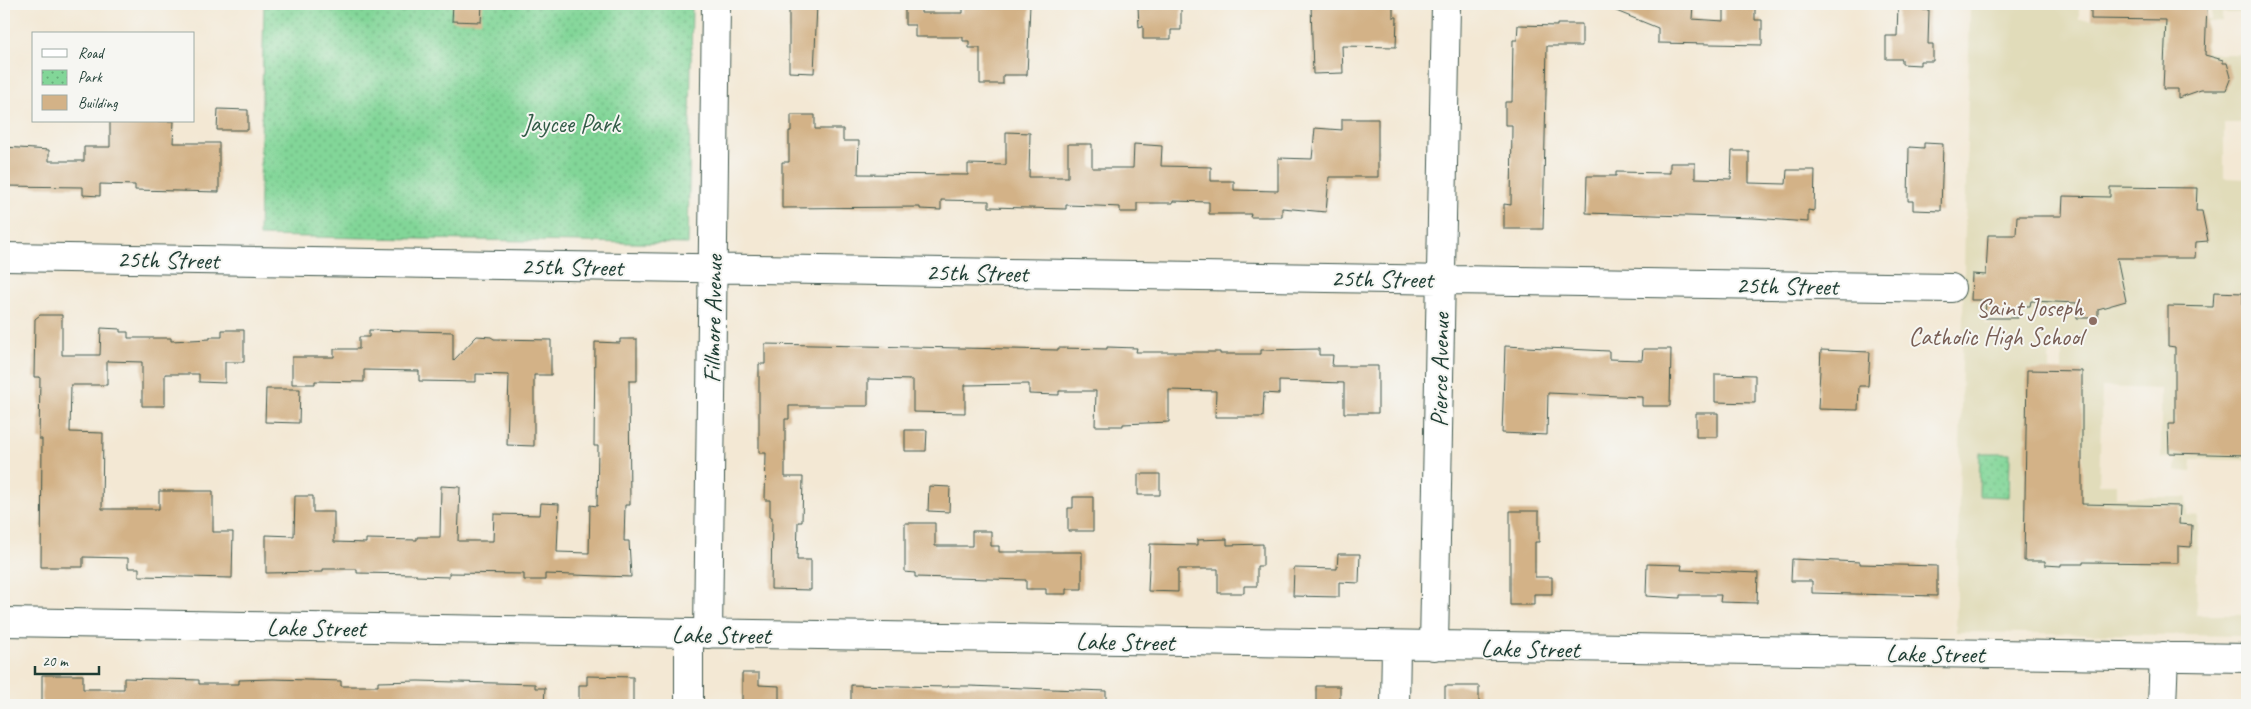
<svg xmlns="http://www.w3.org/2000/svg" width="2251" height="709" font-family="Caveat,sans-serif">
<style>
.built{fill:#e1dcba;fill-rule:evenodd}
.park{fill:url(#park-dots);stroke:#508a66}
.building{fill:#d3b287}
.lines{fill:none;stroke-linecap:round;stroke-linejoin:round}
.minor-casing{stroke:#3f574c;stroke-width:30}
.minor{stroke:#fff;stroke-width:28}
.education-dot{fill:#8d6e63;stroke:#f6f6f2;stroke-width:2}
.labels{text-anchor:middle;stroke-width:4;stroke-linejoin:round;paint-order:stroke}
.park-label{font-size:25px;fill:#335c48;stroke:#f6f6f2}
.street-label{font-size:25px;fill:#1f3d34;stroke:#f6f6f2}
.education-label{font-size:25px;fill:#785e54;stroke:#f6f6f2;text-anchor:end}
</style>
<defs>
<pattern id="park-dots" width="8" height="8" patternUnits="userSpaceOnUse" patternTransform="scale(1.25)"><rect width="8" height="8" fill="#82d698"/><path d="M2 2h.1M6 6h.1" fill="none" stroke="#6aaf7d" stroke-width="1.8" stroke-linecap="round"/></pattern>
</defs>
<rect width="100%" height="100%" fill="#f6f6f2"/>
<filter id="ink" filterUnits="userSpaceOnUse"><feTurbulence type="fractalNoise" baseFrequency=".02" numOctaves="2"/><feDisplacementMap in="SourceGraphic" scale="10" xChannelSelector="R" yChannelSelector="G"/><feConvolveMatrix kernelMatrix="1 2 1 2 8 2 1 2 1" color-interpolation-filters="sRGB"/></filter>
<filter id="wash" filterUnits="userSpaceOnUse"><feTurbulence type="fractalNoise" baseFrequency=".0096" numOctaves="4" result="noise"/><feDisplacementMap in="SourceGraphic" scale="20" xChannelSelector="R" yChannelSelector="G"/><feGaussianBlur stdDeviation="1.12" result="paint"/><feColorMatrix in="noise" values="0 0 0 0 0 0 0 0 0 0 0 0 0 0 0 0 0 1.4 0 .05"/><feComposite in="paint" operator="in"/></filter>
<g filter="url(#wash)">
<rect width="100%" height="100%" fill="#f3e8d4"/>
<!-- built -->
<path class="built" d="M1970 4H2079V19L2166 20 2163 89H2178V94L2184 96 2188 94 2189 90H2226L2231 77 2223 60 2217 58 2205 63 2206 20H2211L2212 9 2207 8V4H2247V13H2222V21L2207 22V52H2217V54H2242L2241 123H2224V178L2247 179V308H2243V293L2214 292 2213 307 2168 306V346L2175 347V424H2168L2169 453 2247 455V460L2192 459 2191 472 2175 471 2176 458H2161V389L2102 387 2099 484H2116V497H2187V515L2198 516 2196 615H2247V636L1956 632ZM2110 187 2197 188 2195 258H2117L2126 301 2098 309V318H2077V303L2031 301 2019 306 2018 324H1985L1986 300H1971L1972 275H1986L1988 235H2016L2017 216H2062L2063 196 2101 197 2110 201ZM2049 349 2062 350V371L2082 372V427L2060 428V442H2083L2082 504 2179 506V524L2192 525 2191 546H2179L2178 563 2083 562V564H2061L2060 566 2045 565V561L2024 560 2027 370 2049 371Z"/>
<!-- park -->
<path class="park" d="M264 4H692L688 244 259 236Z
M1980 453H2010L2009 497 1979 496Z"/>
<g id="blocks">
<!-- building -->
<path class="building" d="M453 4H482L481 22 452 21Z
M789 4H817L814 73 789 72Z
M905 4H921V13H963V4H1030L1027 75H1003V84H980V48H969V41H963V37H915V25H905Z
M1142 4H1181V30H1171V39H1143V26L1139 27 1138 6H1142Z
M1311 4H1393V17H1397L1396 47 1342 46 1343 73 1313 74Z
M1599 4H1693L1692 19 1724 21V4H1755V20H1762V45L1658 43V28Z
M1898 4H1923V10H1929L1928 44H1933V61H1920V65L1902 64V59H1886V36H1897Z
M2091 4H2207L2205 55 2223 60V63H2227L2231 77 2226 90H2201L2178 98V89H2163L2166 20 2091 19Z
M1557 24H1582V46H1547L1543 229H1504V204L1511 205 1512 125H1505V102H1512L1513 40H1517L1518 25 1557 26Z
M218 109 248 110V130H217Z
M791 115H815V129H843V141H859L858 174 968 175V164L1006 165V132L1030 133 1029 177H1068V144H1092V168H1133L1134 144 1162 146 1161 166 1211 167V181H1234V190L1278 191V158L1312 159 1315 128 1342 130V119H1378V177H1329L1326 212 1282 208V217H1250L1251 214H1209V202L1173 201V203H1137V212H1120V207L1098 206 1066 205V209L989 207V201L941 200V210L920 209V207L782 208V162H789V131H791Z
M110 121H174L173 143H219V192L135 190V185L100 184V196L83 195V187L4 186V147L49 150V161H84V147H110Z
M1924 143 1943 144 1941 211 1913 210V201H1908L1909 147 1924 148Z
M1732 151H1749V183L1786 184 1787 170H1815L1814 211 1808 210V222L1754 218 1586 213 1587 176H1616V172L1670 173V163H1695V178L1731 179Z
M2110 187 2197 188 2196 211H2202L2208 241 2196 242 2195 258H2117L2126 301 2098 309V318H2077V303L2031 301 2030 306H2019L2018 318H1985L1986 300H1971L1972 274 1986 275 1988 235H2016L2017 216H2062L2063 196 2110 197Z
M2214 292 2243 293V308H2247L2243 425 2247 426V455L2169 453 2168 424H2175V347L2168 346V306L2213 307Z
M40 315H62V355H100L101 328 120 329V332H128V338H171V341L210 339V337H222V330H244V362H225V383L199 382V374H165V406H142V362L107 361V385H71L70 432 103 433 102 509H159V491H213V532H233L232 578 139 576V568H128V558L83 557V567H41L42 439H39L40 377H34L35 319Z
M369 330 453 332V361L477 336 491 337 494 339 551 340V375H534V446L507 445 509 375 476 374V382L419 381V371L364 370V382L315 381V384H292V357H334V349H359V337H369Z
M620 339H637V381H629L630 505H625L624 541H629L631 577 545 574V580H524V574L449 573V577L416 576V574L357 573V569H323V572L266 573V535L294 536 295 496H313V512H334V542L366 543V539L417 540V537H440L441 486 460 487 458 541H493L494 514 540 515 541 503 559 504 557 552 589 553 590 505 597 506 598 446H594L595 342 620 343Z
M765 344 1058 350V348L1107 349V347L1137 348 1136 352H1220V354H1261V350L1319 349V355H1333L1332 366H1378V413H1344V383L1279 381V394L1264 393 1263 417H1215L1216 391 1169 390V422L1123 424V426H1095L1096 391H1059V395L1029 394V384L965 385V413L913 412V380L868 379V406H789V419H785V477H803L802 522H798L797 560H811V590L771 589 772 517H770V500H765L766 453H759V364H765Z
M1505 346 1609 351V359L1642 360 1643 349H1671L1670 406H1642V397L1548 393 1547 435 1502 433Z
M1821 350 1870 352 1868 386H1859L1858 410 1818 409Z
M2027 370 2082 371V504L2180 506 2179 524 2192 525 2191 547 2178 546V563L2083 562V564H2061V566L2045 565V561H2024Z
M1715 374 1755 375V403L1715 402Z
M266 389H300L299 423 265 422Z
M1696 413H1718V437H1696Z
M905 430H927L926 451H905Z
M1138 474H1160V495H1138Z
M929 486 950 487 949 512 928 511Z
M1073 497H1093V531H1068V508H1073Z
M1510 511H1539V542H1535V577H1552V594H1534V605H1510Z
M905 523H935V546H972V531H991V546H999V552H1082V589H1066V594H1046V589H1026V580L915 577V573L905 572Z
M1227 539V545L1263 544V566H1257V586H1244V593H1218V569H1178V592L1148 591 1150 544 1197 545V540Z
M1338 554H1360L1359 583 1339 582V597L1293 596 1294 568 1337 569Z
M1792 559 1860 562V564L1937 566V596L1812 593V581H1791Z
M1647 564 1682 565 1681 570 1758 573 1757 603 1720 602 1721 595H1680V598L1646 596Z
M742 673H759V685L779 686V705H742Z
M42 675H83V689H124V678L199 680V684H239V680L273 679 341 681V686H378V682L418 681 535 684V688H545L544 705H42Z
M587 676 633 677V705H579V685H587Z
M851 685 948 687V686H969L1106 691V705H851Z
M1316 686H1340V705H1316Z
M1445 686H1479V705H1445Z"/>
</g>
</g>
<g filter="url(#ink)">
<use href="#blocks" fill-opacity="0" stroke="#3f574c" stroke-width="1"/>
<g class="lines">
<defs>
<path id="minor" d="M4 257 1951 288
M4 622 2247 658
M708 634 716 4
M1434 646 1446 4
M689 705V633
M1395 705 1396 646
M2162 705 2164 656"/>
</defs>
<!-- minor casing -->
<use href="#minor" class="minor-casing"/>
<!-- minor -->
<use href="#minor" class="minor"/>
</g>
</g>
<!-- markers -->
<circle class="education-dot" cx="2093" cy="321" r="5"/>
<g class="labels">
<!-- park labels -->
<g class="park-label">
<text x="571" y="132">Jaycee Park</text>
</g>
<!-- street labels -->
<g class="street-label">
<text transform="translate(168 259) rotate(1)" y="9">25th Street</text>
<text transform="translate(572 266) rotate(1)" y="9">25th Street</text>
<text transform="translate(977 272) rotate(1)" y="9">25th Street</text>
<text transform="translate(1382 278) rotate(1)" y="9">25th Street</text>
<text transform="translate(1787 285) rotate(1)" y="9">25th Street</text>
<text transform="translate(712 319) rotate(-89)" y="9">Fillmore Avenue</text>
<text transform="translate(1439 370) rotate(-89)" y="9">Pierce Avenue</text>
<text transform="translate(316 627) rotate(1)" y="9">Lake Street</text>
<text transform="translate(721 634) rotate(1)" y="9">Lake Street</text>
<text transform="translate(1125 641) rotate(1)" y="9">Lake Street</text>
<text transform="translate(1530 648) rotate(1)" y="9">Lake Street</text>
<text transform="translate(1935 653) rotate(1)" y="9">Lake Street</text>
</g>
<!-- education labels -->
<g class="education-label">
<text x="2083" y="316">Saint Joseph<tspan x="2083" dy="29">Catholic High School</tspan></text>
</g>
</g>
<!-- margin -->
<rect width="2251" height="709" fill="none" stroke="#f6f6f2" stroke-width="20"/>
<!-- legend -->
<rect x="32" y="32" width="162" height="90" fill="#f6f6f2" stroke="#a0aca6"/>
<rect x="42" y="49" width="25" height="8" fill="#ffffff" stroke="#a0aca6"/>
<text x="78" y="58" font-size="15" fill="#1f3d34">Road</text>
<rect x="42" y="70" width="25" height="15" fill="url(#park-dots)" stroke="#a0aca6"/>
<text x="78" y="82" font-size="15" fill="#1f3d34">Park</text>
<rect x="42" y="95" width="25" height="15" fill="#d3b287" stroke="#a0aca6"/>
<text x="78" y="108" font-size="15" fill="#1f3d34">Building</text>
<!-- scale -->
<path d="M35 666v8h64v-8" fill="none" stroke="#1f3d34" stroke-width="2.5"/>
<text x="42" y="666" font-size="15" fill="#1f3d34" stroke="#f6f6f2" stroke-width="4" paint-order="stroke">20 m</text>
</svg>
